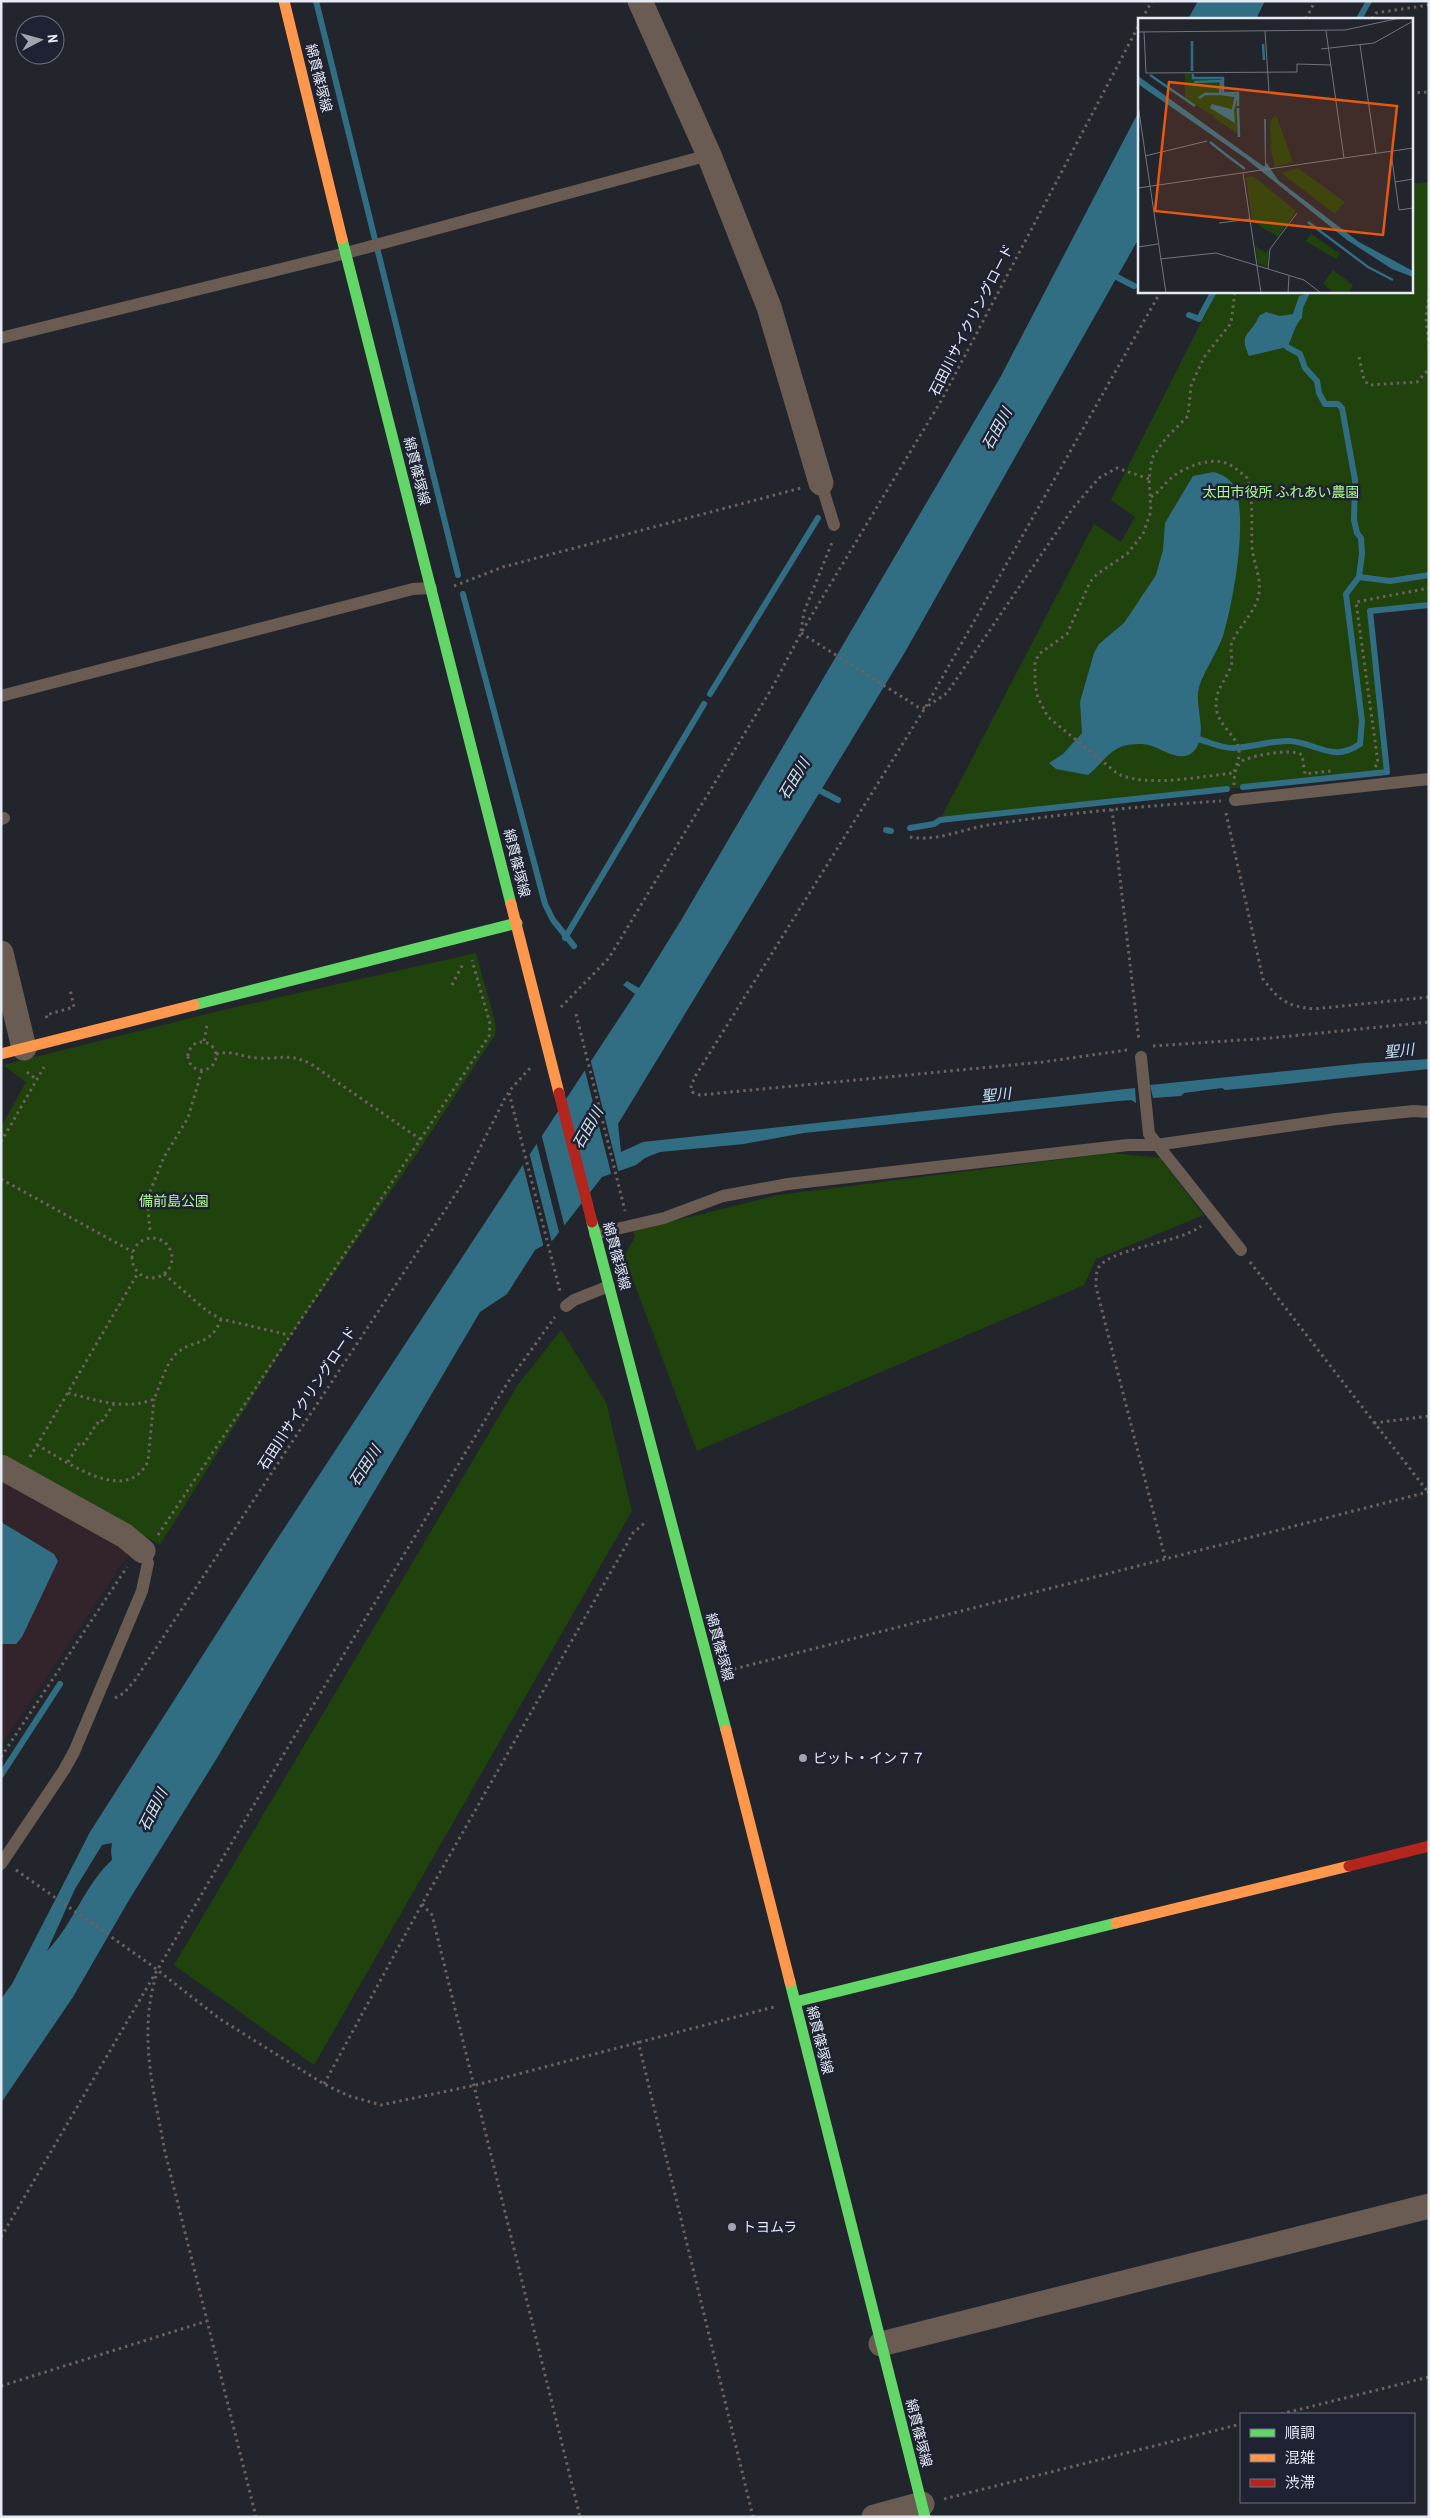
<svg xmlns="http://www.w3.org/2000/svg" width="1430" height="2518" font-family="'Archivo Narrow','Noto Sans JP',sans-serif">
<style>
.industrial{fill:#33242c}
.green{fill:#20420d}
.water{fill:#316e84;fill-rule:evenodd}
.pier{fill:#23252d}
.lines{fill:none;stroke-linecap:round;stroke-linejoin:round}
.stream{stroke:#316e84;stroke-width:6}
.path{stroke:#6b6260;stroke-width:3;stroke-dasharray:2.5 4;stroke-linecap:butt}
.lane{stroke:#6a5b53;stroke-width:12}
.street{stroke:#6a5b53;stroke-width:25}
.fast{stroke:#63d668;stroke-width:11}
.slow{stroke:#ff974d;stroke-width:11}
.jam{stroke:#b3261e;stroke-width:11}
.poi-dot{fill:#a2a5af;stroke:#1e2232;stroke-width:2}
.labels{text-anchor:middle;stroke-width:5;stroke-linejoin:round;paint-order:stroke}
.street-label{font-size:14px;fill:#e6eaf5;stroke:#1e2232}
.park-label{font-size:14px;fill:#b0f98c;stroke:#1e2232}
.poi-label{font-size:14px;fill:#e6eaf5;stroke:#1e2232;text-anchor:start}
.water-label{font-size:15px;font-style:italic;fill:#cce6f1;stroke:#1e2232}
.inset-river{fill:none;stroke:#316e84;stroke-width:2.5}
.inset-road{fill:none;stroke:#71747d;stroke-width:1}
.view{fill:#e8590c;fill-opacity:0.15;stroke:#e8590c;stroke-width:2.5}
.inset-edge{fill:none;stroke:#e6eaf5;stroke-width:2.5}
</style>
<rect width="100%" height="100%" fill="#23252d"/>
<!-- industrial -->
<path class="industrial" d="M1 1480 130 1552 1 1746Z"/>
<!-- green -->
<path class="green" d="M1429 182V605L1370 611 1387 772 940 820 1094 524 1121 542 1135 517 1111 500 1217 291H1411V184Z
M476 953 496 1025 495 1035 418 1152 292 1334 160 1545 1 1453V1127L26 1082 3 1065 223 1010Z
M1112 1153 1160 1158 1204 1215 1096 1259 1084 1285 697 1451 624 1256 635 1237 633 1231 778 1195Z
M561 1330 606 1402 632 1511 314 2065 174 1965 517 1386Z"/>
<!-- water -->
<path class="water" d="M1198 1H1265L1256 19H1188Z
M1139 111V238L905 652 618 1124 621 1152 643 1142 1135 1088 1136 1103 1131 1100 1108 1102 804 1133 744 1144 660 1152 645 1158 636 1165 602 1177 553 1240 535 1250 507 1294 480 1312 217 1758 129 1900 73 1997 1 2103V1999L12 1984 90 1832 268 1553 635 994 623 985 627 981 639 988 680 922 1001 376ZM112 1843 111 1851 112 1860C85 1884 73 1925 47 1951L75 1889 102 1845Z
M1310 293 1303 308 1302 318C1294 325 1293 338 1287 347L1249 356C1238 332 1251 336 1259 316L1266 312 1280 316 1293 314 1299 296Z
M1213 472C1222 474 1229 478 1234 486 1249 516 1233 604 1223 636 1217 653 1205 669 1199 687 1194 707 1207 728 1197 747 1185 767 1163 749 1149 745 1141 743 1130 744 1123 746 1108 751 1100 766 1088 775L1056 769 1049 763 1063 754 1082 733 1080 702 1094 653 1099 644 1124 623 1156 575 1163 550 1165 523 1193 476Z
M1429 1059V1069L1248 1088 1225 1090 1222 1088 1184 1093 1181 1096 1153 1098 1150 1085 1364 1063Z
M1 1522 54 1554 58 1561 22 1637 16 1644H1Z"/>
<!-- pier -->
<path class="pier" d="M590 1058 619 1174 612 1177 584 1067Z
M541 1133 565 1228 560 1236 536 1141Z
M529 1152 552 1243 544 1248 522 1161Z"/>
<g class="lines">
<!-- stream -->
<path class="stream" d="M316 1 458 575
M1359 19 1369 1
M1111 274 1134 286
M1189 315 1199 319 1214 291
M1284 341 1287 347 1300 354 1305 368 1317 381 1319 393 1325 404H1338L1342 408 1355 480 1354 520 1357 533 1361 538 1362 554 1359 577
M463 594 545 904 553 920 574 946
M710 694 818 518
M1198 739C1209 742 1221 748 1232 748 1251 748 1271 740 1290 741 1317 743 1333 763 1360 744L1362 721 1346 594 1359 577 1390 581 1429 575
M1243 787 1387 772 1370 611 1429 605
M815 788 838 800
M910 828 934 824 940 820 1227 789
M886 830 891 831
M565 938 704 704
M1 1775 60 1684"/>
<!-- path -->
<path class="path" d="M1142 19 1152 1
M1306 19 1315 1
M1372 19 1376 13 1429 5
M1411 93 1429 92
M1429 293 1426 318 1429 346
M1359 357 1364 380 1369 385 1417 382 1429 369
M1151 497C1159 492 1163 485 1170 479 1183 467 1212 456 1228 464 1235 467 1241 473 1247 478 1254 503 1251 521 1252 546 1253 564 1263 579 1258 598 1253 614 1240 626 1233 640 1228 649 1234 657 1231 666 1226 680 1216 689 1216 704 1216 726 1237 734 1239 751 1240 758 1236 766 1234 773 1200 776 1150 788 1118 774L1048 717 1038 698 1035 684V662L1039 654 1067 634 1090 582 1097 574 1127 554 1143 534 1151 511 1149 479 1152 458 1166 438 1188 416 1191 386 1198 370 1205 356 1231 323 1235 291
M454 586 503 567 801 488
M801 631 804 612 833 540
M801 633 918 707 925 708 947 693 1073 508 1099 478 1117 468 1149 479
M1375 767 1378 763 1356 602 1429 588
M1234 785C1234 776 1235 765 1244 760 1255 755 1293 748 1302 755L1305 774 1331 771
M1112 809 1139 1041
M1226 813 1263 979C1279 1000 1286 1006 1314 1009L1429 997
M910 837C936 842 963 829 988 825 1066 813 1143 806 1221 801
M452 985 464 962
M561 1007 609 958 772 688 801 633 941 401 1139 25
M576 1014 625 1211
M47 1018 46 1015 74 1007 70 989
M204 1041 207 1025
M188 1056a14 14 0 1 1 28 0a14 14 0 1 1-28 0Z
M1153 1046 1271 1038 1429 1022
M1127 1050 1043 1062 700 1095 692 1092 691 1086 696 1075 925 708 1161 291
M216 1054C236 1050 239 1057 258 1058 282 1060 287 1052 311 1064L420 1139
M27 1072 36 1079
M509 1093 560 1291
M1 1142 44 1067
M1 1179 133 1252
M150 1230 147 1199 164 1157 188 1118 202 1070
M132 1258a20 20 0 1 1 40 0a20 20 0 1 1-40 0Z
M1250 1262 1428 1492
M164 1274 207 1311 221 1319 289 1335
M68 1393C96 1400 126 1411 154 1399 160 1386 165 1367 174 1356 190 1338 210 1349 221 1319
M1374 1423 1429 1416
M37 1445C66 1461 127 1507 148 1461L154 1399
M30 1457 138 1273
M68 1462 80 1442 84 1444 97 1423 100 1424 114 1404
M158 1535 489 1036 490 1024 472 960
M1165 1558 1096 1287C1096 1282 1096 1276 1097 1271 1104 1248 1179 1244 1201 1226
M734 1669 1428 1492
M115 1698 124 1693 135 1680 461 1186 504 1100 511 1089 530 1068
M1 1757 127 1567
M16 1870 151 1965 220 2019 324 2084 349 2096 381 2105 476 2085 774 2007
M422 1904 432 1915 580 2517
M156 1976C138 2035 154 2092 165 2152L256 2517
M638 2041 753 2517
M324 2084 422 1904 633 1533 647 1521
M1 2237 279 1762 508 1382 555 1317
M1 2386 207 2321
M1281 2414 1429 2377
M944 2499 1241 2424"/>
<!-- lane -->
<path class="lane" d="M1 338 346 253 709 155
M821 483 834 525
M1 696 413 589 431 588
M1235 800 1429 779
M1 819 4 818
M1141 1057 1149 1134 1241 1250
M595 1234 664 1218 723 1196 788 1184 1128 1145H1156L1336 1119 1414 1111 1429 1112
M566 1306 574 1300 609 1286
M1 1864 64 1770 74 1752 142 1591 148 1563 143 1551"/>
<!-- street -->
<path class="street" d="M640 1 709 155 769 307 821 483
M1 953 24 1048
M1 1467 125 1536 143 1551
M881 2344 1429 2206
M874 2517 922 2504"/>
<!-- fast -->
<path class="fast" d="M342 239 511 904
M194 1005 517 923
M592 1222 726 1730
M790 1982 925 2517
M795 2002 1116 1923"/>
<!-- slow -->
<path class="slow" d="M284 1 342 239
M511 904 559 1093
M1 1054 194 1005
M726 1730 790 1982
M1116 1923 1349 1866"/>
<!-- jam -->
<path class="jam" d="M559 1093 592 1222
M1349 1866 1429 1846"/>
</g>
<!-- markers -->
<g class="poi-dot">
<circle cx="803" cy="1758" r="5"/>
<circle cx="732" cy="2227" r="5"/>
</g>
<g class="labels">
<!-- street labels -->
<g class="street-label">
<text transform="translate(319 78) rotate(76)" y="5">綿貫篠塚線</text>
<text transform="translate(971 320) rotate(-63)" y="5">石田川サイクリングロード</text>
<text transform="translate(417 471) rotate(76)" y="5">綿貫篠塚線</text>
<text transform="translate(517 863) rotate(76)" y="5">綿貫篠塚線</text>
<text transform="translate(617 1256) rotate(75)" y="5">綿貫篠塚線</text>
<text transform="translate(307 1398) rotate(-57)" y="5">石田川サイクリングロード</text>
<text transform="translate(720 1647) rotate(75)" y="5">綿貫篠塚線</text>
<text transform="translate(820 2040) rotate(76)" y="5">綿貫篠塚線</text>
<text transform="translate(919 2433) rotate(76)" y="5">綿貫篠塚線</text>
</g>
<!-- park labels -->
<g class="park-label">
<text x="1281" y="497">太田市役所 ふれあい農園</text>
<text x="174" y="1206">備前島公園</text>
</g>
<!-- poi labels -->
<g class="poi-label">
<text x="813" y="1763">ピット・イン７７</text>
<text x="742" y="2232">トヨムラ</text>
</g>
<!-- water labels -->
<g class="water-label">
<text transform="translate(997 429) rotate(-61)" y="5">石田川</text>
<text transform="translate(794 779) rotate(-59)" y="5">石田川</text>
<text transform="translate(1399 1051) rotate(-6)" y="5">聖川</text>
<text transform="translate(996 1095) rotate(-6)" y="5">聖川</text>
<text transform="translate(588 1128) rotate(-60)" y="5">石田川</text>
<text transform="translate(365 1466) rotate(-57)" y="5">石田川</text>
<text transform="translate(153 1810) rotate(-63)" y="5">石田川</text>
</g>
</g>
<!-- overview -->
<g transform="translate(1138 18)">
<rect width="275" height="275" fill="#23252d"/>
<path d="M47 55H55V60H85V75H100V116L75 99V96L73 97 47 80ZM138 96 155 144 137 149 133 134 132 103ZM160 150 207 184 197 196 143 155ZM115 158 158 193 140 219 114 203 108 159ZM173 216 202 236 198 241 168 223ZM117 228 128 235 131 232 129 249 120 245ZM195 252 215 267 211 275H197L185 266Z" fill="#20420d"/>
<path d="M0 58 125 148H127L126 101H128V144L140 162 221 224 275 253V259L254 251 209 222 107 140 0 66ZM74 86 96 92 97 105 72 90Z" fill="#316e84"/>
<path class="inset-river" d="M54 23V53M125 26 126 42M55 56V60H85V75H100V88M12 57 57 88M56 64 83 63 82 76 98 78 95 92M61 80 67 76H82M100 90 101 119M72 124 87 136M87 136 107 151M170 204 230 249 255 262"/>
<path class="inset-road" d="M127 13 131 74M188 13 206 140M0 14 207 12 262 0M6 14 8 55 159 54V46L193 47M222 27 238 136M183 31 236 25 275 3M0 87 28 275M253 134 261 192 275 190M7 138 69 123M105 155 123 275M257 164 275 161M0 170 275 130M81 205 112 201M0 229 20 226M22 241 78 235 166 262 183 275M130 251 132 231 159 195M150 275 151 258"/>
<path class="view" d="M31 64 259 88 245 217 17 193Z"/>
<rect width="275" height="275" class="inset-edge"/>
</g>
<!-- border -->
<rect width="1430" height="2518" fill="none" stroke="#e6eaf5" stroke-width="5"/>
<!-- legend -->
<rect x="1240" y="2413" width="175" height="90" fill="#1e2232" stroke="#6e7280"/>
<rect x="1250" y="2429" width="25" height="8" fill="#63d668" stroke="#6e7280"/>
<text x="1285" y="2438" font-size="15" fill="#e6eaf5">順調</text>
<rect x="1250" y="2454" width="25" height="8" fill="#ff974d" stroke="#6e7280"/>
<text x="1285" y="2463" font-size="15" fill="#e6eaf5">混雑</text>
<rect x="1250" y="2479" width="25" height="8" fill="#b3261e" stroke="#6e7280"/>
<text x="1285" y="2488" font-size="15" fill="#e6eaf5">渋滞</text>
<!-- north arrow -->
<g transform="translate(40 40) rotate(84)"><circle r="24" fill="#1e2232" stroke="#6e7280"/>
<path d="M0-4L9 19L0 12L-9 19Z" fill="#a2a5af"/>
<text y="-8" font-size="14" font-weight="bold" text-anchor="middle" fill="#e6eaf5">N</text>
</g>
</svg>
